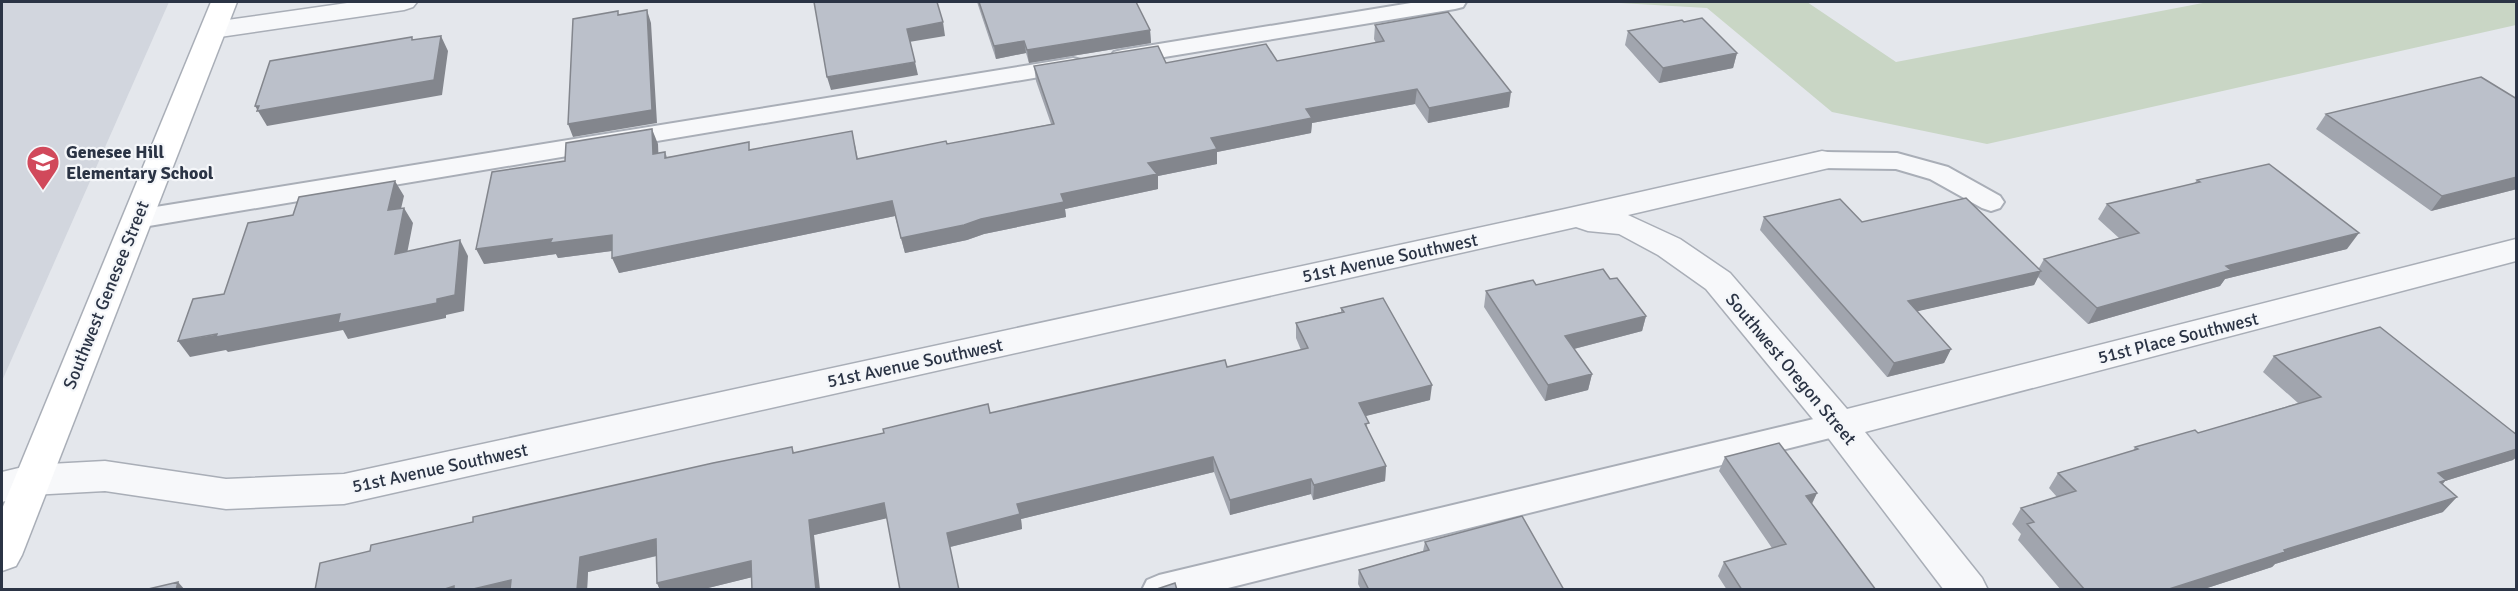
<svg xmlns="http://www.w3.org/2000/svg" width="2518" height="591" font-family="Signika,sans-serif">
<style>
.built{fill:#d2d6de}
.green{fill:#c9d6c5}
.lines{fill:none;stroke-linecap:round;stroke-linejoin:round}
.lane-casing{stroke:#a9aeb7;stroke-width:4}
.street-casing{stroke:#a9aeb7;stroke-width:3}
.secondary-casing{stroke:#a9aeb7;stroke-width:3}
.lane{fill:#f7f8fa;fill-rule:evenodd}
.street{fill:#f7f8fa;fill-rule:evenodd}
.secondary{fill:#fff;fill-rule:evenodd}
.wall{fill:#a1a5ae}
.shaded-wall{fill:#83868d}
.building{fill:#bbc0ca;stroke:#83868d;stroke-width:1.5}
.labels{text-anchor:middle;stroke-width:4.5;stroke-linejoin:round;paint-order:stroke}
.poi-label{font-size:18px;font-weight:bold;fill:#2b3445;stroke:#f4f6f9;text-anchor:start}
.street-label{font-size:18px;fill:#2b3445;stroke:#f4f6f9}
</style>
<rect width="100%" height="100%" fill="#e4e7ec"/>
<!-- built -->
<path class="built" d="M2 2H169L2 381Z"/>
<!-- green -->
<path class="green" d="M1602 2H1807L1896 62 2208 2H2516V25L1987 144 1832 112 1707 8Z"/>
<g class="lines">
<defs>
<path id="lane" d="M1417 2H1466L1463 7 1455 9 1122 64 1114 62 1110 57 1114 52 1122 50Z
M1073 58 1081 60 1085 65 1081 70 137 228 127 225 124 219 127 213 137 210Z
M1822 152 1897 153 1948 167 2000 196 2004 202 2000 208 1991 211 1982 208 1930 179 1896 169 1822 168 1813 166 1809 160 1813 154Z
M1839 413 1850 417 1855 425 1850 433 1220 590H1142L1147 580 1159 575Z"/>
<path id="street" d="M354 2H417L413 7 404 10 213 38 204 36 200 30 204 24 213 22Z
M1822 151 1833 153 1837 160 1833 167 1628 215 1680 239 1730 273 1847 409 2516 239V261L1865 432 1982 578 1988 590H1944L1826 435 1706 289 1658 255 1619 234 1588 231 1576 227 344 504 226 509 105 491 31 495 2 502V472L31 465 105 461 226 479 344 474 1565 209Z"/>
<path id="secondary" d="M211 2H237L22 555 16 566 2 571V509Z"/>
</defs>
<!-- lane casing -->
<use href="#lane" class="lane-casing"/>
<!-- street casing -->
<use href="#street" class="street-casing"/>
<!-- secondary casing -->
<use href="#secondary" class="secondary-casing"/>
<!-- lane -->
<use href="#lane" class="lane"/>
<!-- street -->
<use href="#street" class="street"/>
<!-- secondary -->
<use href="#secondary" class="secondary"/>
</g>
<!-- wall -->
<path class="wall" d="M977 2H1136L1150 30 1151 43 1029 63 1026 53 996 59Z
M1684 22 1737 53 1733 68 1659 83 1625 45 1628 31Z
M1375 25 1509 107 1428 123 1415 104 1312 123 1311 133 1217 152V164L1158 176V189L1065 209 1066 217 984 234 967 240 905 253 895 216 619 273 612 251 558 258 556 254 484 264 565 161 658 144V153L665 152 667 157 751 149 855 145 858 159 947 144 1051 124 1036 81 1034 66 1277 61 1376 43 1374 39Z
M2517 99V189L2431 211 2316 129 2326 114Z
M2197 180 2347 249 2225 279 2220 286 2088 324 2038 277 2034 285 1917 311 1951 349 1944 363 1887 377 1760 230 1764 217 1862 222 2039 268 2044 259 2119 238 2098 219 2107 204 2194 184Z
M1610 279 1646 316 1642 331 1574 349 1592 374 1588 390 1545 401 1484 307 1486 291 1536 285Z
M1341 308 1430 400 1365 416 1368 430 1386 466 1385 481 1313 500 1311 494 1230 515 1214 472 1021 519 1022 529 950 547 886 518 814 535 752 577 700 590H660L657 583V556L588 572 587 590H315L370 551 792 447 794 453 1227 367 1301 350 1296 338V323L1341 312Z
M2274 356 2513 460 2445 481 2443 484V512L2275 564 2272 567 2201 590H2061L2018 540 2021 534 2012 524 2021 508 2057 497 2049 488 2058 473 2133 451 2135 447 2198 433 2298 403 2263 372Z
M1725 457 1817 493 1812 504 1876 590H1727L1718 576 1724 562 1772 548 1719 471Z
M1425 542 1564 590H1361L1358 584 1359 570 1423 551Z"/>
<!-- shaded-wall -->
<path class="shaded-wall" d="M647 10 651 23 657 123 573 137 568 124Z
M943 22 945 36 909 42 907 29Z
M1150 30 1151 43 1029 63 1027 50Z
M441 36 448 51 442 95 267 126 255 106H259Z
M1024 41 1026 53 996 59 994 46Z
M1737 53 1733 68 1659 83 1663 68Z
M915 62 918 75 831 90 827 77Z
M1417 89 1415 104 1312 123 1311 133 1217 152V164L1158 176V189L1065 209 1066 217 984 234 967 240 905 253 901 238 981 219 1061 194 1148 163 1211 138 1306 109Z
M1511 92 1509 107 1428 123 1429 108Z
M652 129 658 144 659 169 653 154Z
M2517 177V189L2431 211 2442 196Z
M395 181 404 196 397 226 388 210Z
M892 201 895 216 619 273 612 258Z
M404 208 413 223 404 269 395 254Z
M2359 233 2347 249 2225 279 2220 286 2088 324 2097 308 2226 266Z
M612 235 619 250 558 258 556 254 484 264 476 249 552 239Z
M460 240 468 256 464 311 446 315V318L348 339 343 330 228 352 226 350 190 357 178 341 340 314 437 299Z
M2041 271 2034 285 1901 315 1908 301Z
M1646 316 1642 331 1562 352 1565 336Z
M1951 349 1944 363 1887 377 1894 363Z
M1592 374 1588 390 1545 401 1548 385Z
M1432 385 1430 400 1358 418 1359 403Z
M2517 449V457L2513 460 2445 481 2432 495 2438 473Z
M1213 457 1214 472 1021 519 1022 529 950 547 959 590 947 533 1017 504Z
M1386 466 1385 481 1313 500 1314 485Z
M1311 479V494L1230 515V500Z
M1817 493 1810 507 1806 496Z
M2457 497 2443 512 2275 564 2272 567 2201 590H2166L2284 550Z
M884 503 888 518 814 535 820 590H816L809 520Z
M656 539 664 554 588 572 587 590H577L580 557Z
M751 561 757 576 700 590H660L657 583Z
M511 580 517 590H469Z
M178 582 185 590H176Z
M454 586 457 590H442Z"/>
<!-- building -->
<path class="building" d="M814 2H937L943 22 907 29 915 62 827 77Z
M979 2H1136L1150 30 1027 50 1024 41 994 46Z
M647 10 652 110 568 124 573 19 618 11V15Z
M1448 12 1511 92 1429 108 1417 89 1306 109 1312 118 1211 138 1217 149 1148 163 1157 174 1061 194 1064 202 981 219 964 225 901 238 892 201 612 258V235L550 243 552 239 476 249 492 172 565 161 566 143 652 129 653 154 665 152V158L749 142V150L852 131 857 159 946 141 947 144 1054 124 1034 66 1158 46 1166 63 1266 44 1277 61 1384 41 1375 25Z
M1702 18 1737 53 1663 68 1628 31 1682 20 1684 22Z
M441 36 434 80 257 111 259 106H255L270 61 412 37V40Z
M2481 77 2517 99V177L2442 196 2326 114Z
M2269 164 2359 233 2226 266 2231 270 2097 308 2044 259 2139 233 2107 204 2200 182 2197 180Z
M395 181 388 210 404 208 395 254 460 240 455 295 437 299V303L338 323 340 314 216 337 217 334 178 341 193 299 224 294 248 223 293 215 299 197Z
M1966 198 2041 271 1908 301 1951 349 1894 363 1764 217 1840 199 1862 222Z
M1603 269 1610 279 1617 278 1646 316 1565 336 1592 374 1548 385 1486 291 1533 280 1536 285Z
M1383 298 1432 385 1359 403 1369 423 1365 424 1386 466 1314 485 1311 479 1230 500 1213 457 1017 504 1020 514 947 533 959 590H900L884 503 809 520 816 590H752L751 561 657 583 656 539 580 557 577 590H510L511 580 469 590H454V586L442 590H315L320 563 370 551 371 545 473 522V517L713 463 792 447 793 453 884 433 883 429 988 404 990 413 1225 360 1227 367 1308 348 1296 323 1344 312 1341 308Z
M2380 327 2517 435V449L2438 473 2446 480 2440 482 2457 497 2284 550 2285 552 2166 590H2085L2027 524 2034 522 2021 508 2076 491 2058 473 2138 449 2135 447 2195 430 2198 433 2321 397 2274 356Z
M1779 443 1817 493 1806 496 1876 590H1742L1724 562 1786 544 1725 457Z
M1522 516 1564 590H1369L1359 570 1429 550 1425 542Z
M178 582 176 590H144Z
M1175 583 1177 590H1154Z"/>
<!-- icons -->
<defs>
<symbol id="school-pin" viewBox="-11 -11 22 30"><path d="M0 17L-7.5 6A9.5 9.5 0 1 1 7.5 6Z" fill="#d1495b" stroke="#f4f6f9"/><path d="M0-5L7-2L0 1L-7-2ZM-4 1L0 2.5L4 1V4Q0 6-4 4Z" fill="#fff"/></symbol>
</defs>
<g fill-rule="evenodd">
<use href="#school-pin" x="24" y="143" width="38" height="52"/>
</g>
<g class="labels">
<!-- poi labels -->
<g class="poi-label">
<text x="66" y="158">Genesee Hill<tspan x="66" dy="21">Elementary School</tspan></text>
</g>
<!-- street labels -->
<g class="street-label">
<text transform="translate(1390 258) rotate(-12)" y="6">51st Avenue Southwest</text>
<text transform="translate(106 295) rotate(-68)" y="6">Southwest Genesee Street</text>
<text transform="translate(2178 338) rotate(-14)" y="6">51st Place Southwest</text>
<text transform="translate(915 363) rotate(-12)" y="6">51st Avenue Southwest</text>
<text transform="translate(1791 369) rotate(50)" y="6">Southwest Oregon Street</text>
<text transform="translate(440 468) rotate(-12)" y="6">51st Avenue Southwest</text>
</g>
</g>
<!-- border -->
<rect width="2518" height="591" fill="none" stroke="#2b3445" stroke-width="6"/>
</svg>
